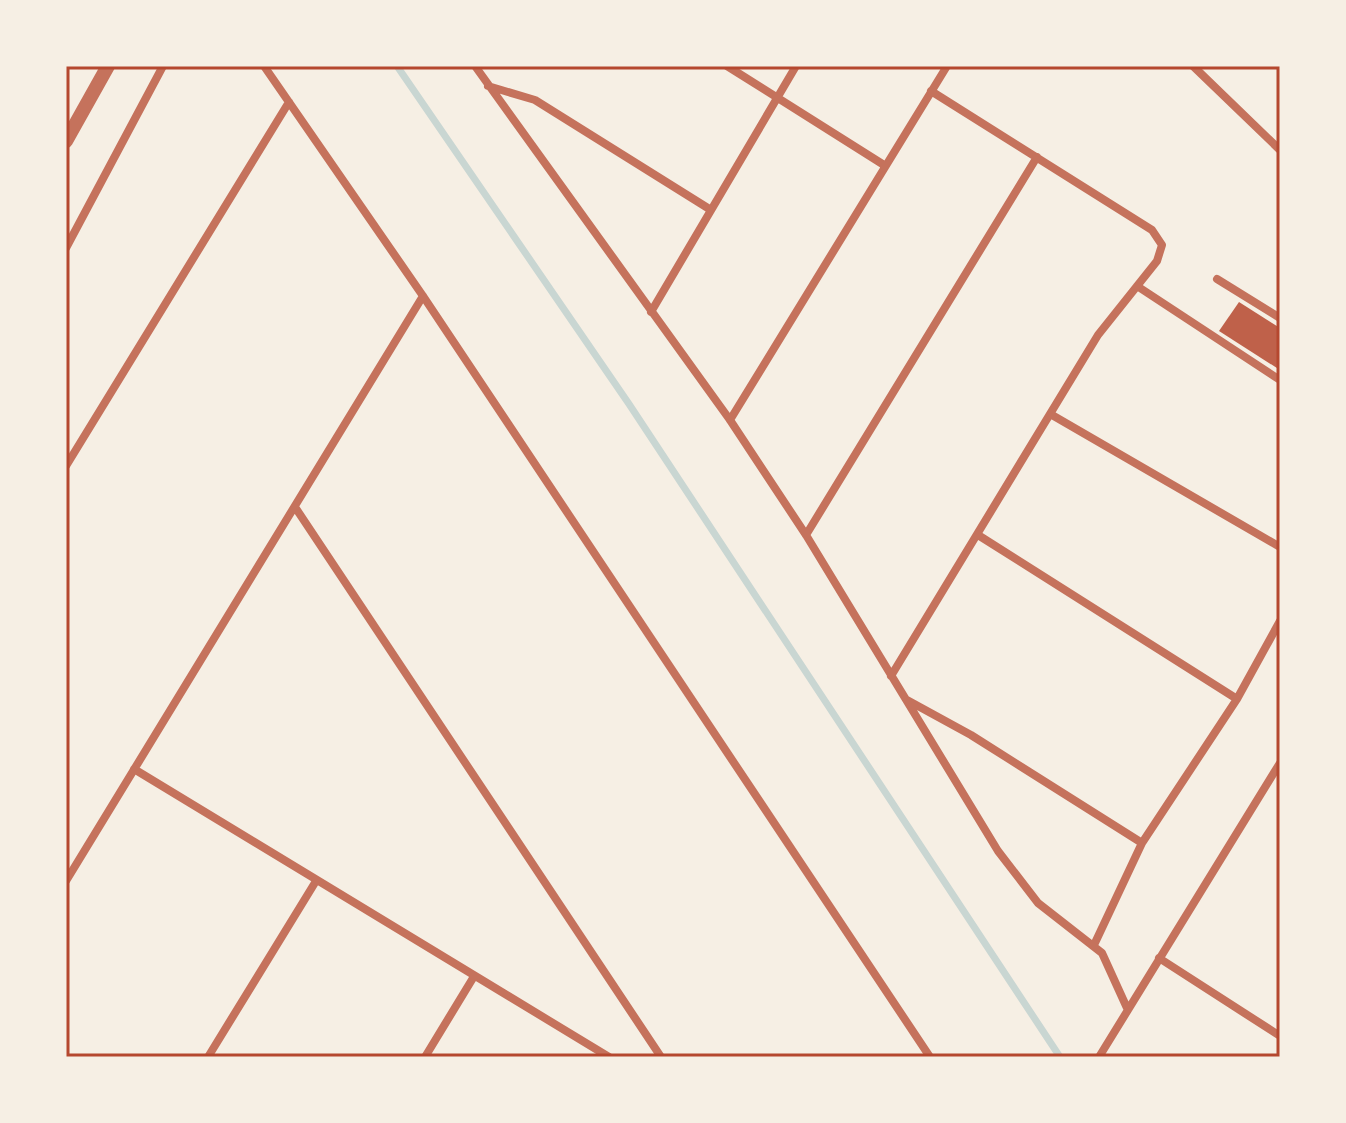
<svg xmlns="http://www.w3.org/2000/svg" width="1346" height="1123" font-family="Bitter,serif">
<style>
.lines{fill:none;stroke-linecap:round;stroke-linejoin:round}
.stream{stroke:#c9d6d2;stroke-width:7}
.building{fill:#bf614a}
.minor{stroke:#c5725c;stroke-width:8}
.tertiary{stroke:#c5725c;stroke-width:14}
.neatline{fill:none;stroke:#b5482f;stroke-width:3}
</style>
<rect width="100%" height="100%" fill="#f6efe4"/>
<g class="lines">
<!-- stream -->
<path class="stream" d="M397 66 629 404 1060 1057"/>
</g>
<!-- building -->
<path class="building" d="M1239 302 1280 328V370L1219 331Z"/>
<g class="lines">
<!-- minor -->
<path class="minor" d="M264 66 423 296 930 1057
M475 66 730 420 806 535 998 851 1038 903 1102 953 1127 1008
M727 66 884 165
M1193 66 1280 150
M488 86 535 100 711 210
M66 248 163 66
M1217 279 1280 318
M1137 286 1280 380
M651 312 796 66
M1052 415 1280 547
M730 420 947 66
M66 466 289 102
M295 507 661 1057
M806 535 1037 157
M978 535 1237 699
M891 676 1098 335 1157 261 1162 245 1152 230 931 91
M907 700 971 735 1142 843
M134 769 609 1057
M66 881 423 296
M1094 945 1142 843 1237 699 1280 621
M1159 958 1280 1036
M208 1057 316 881
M425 1057 473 978
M1099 1057 1280 763"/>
<!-- tertiary -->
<path class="tertiary" d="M66 141 108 66"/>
</g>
<!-- border -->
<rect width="1346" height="1123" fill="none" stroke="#f6efe4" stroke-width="136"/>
<rect x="68" y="68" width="1210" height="987" class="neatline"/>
</svg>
